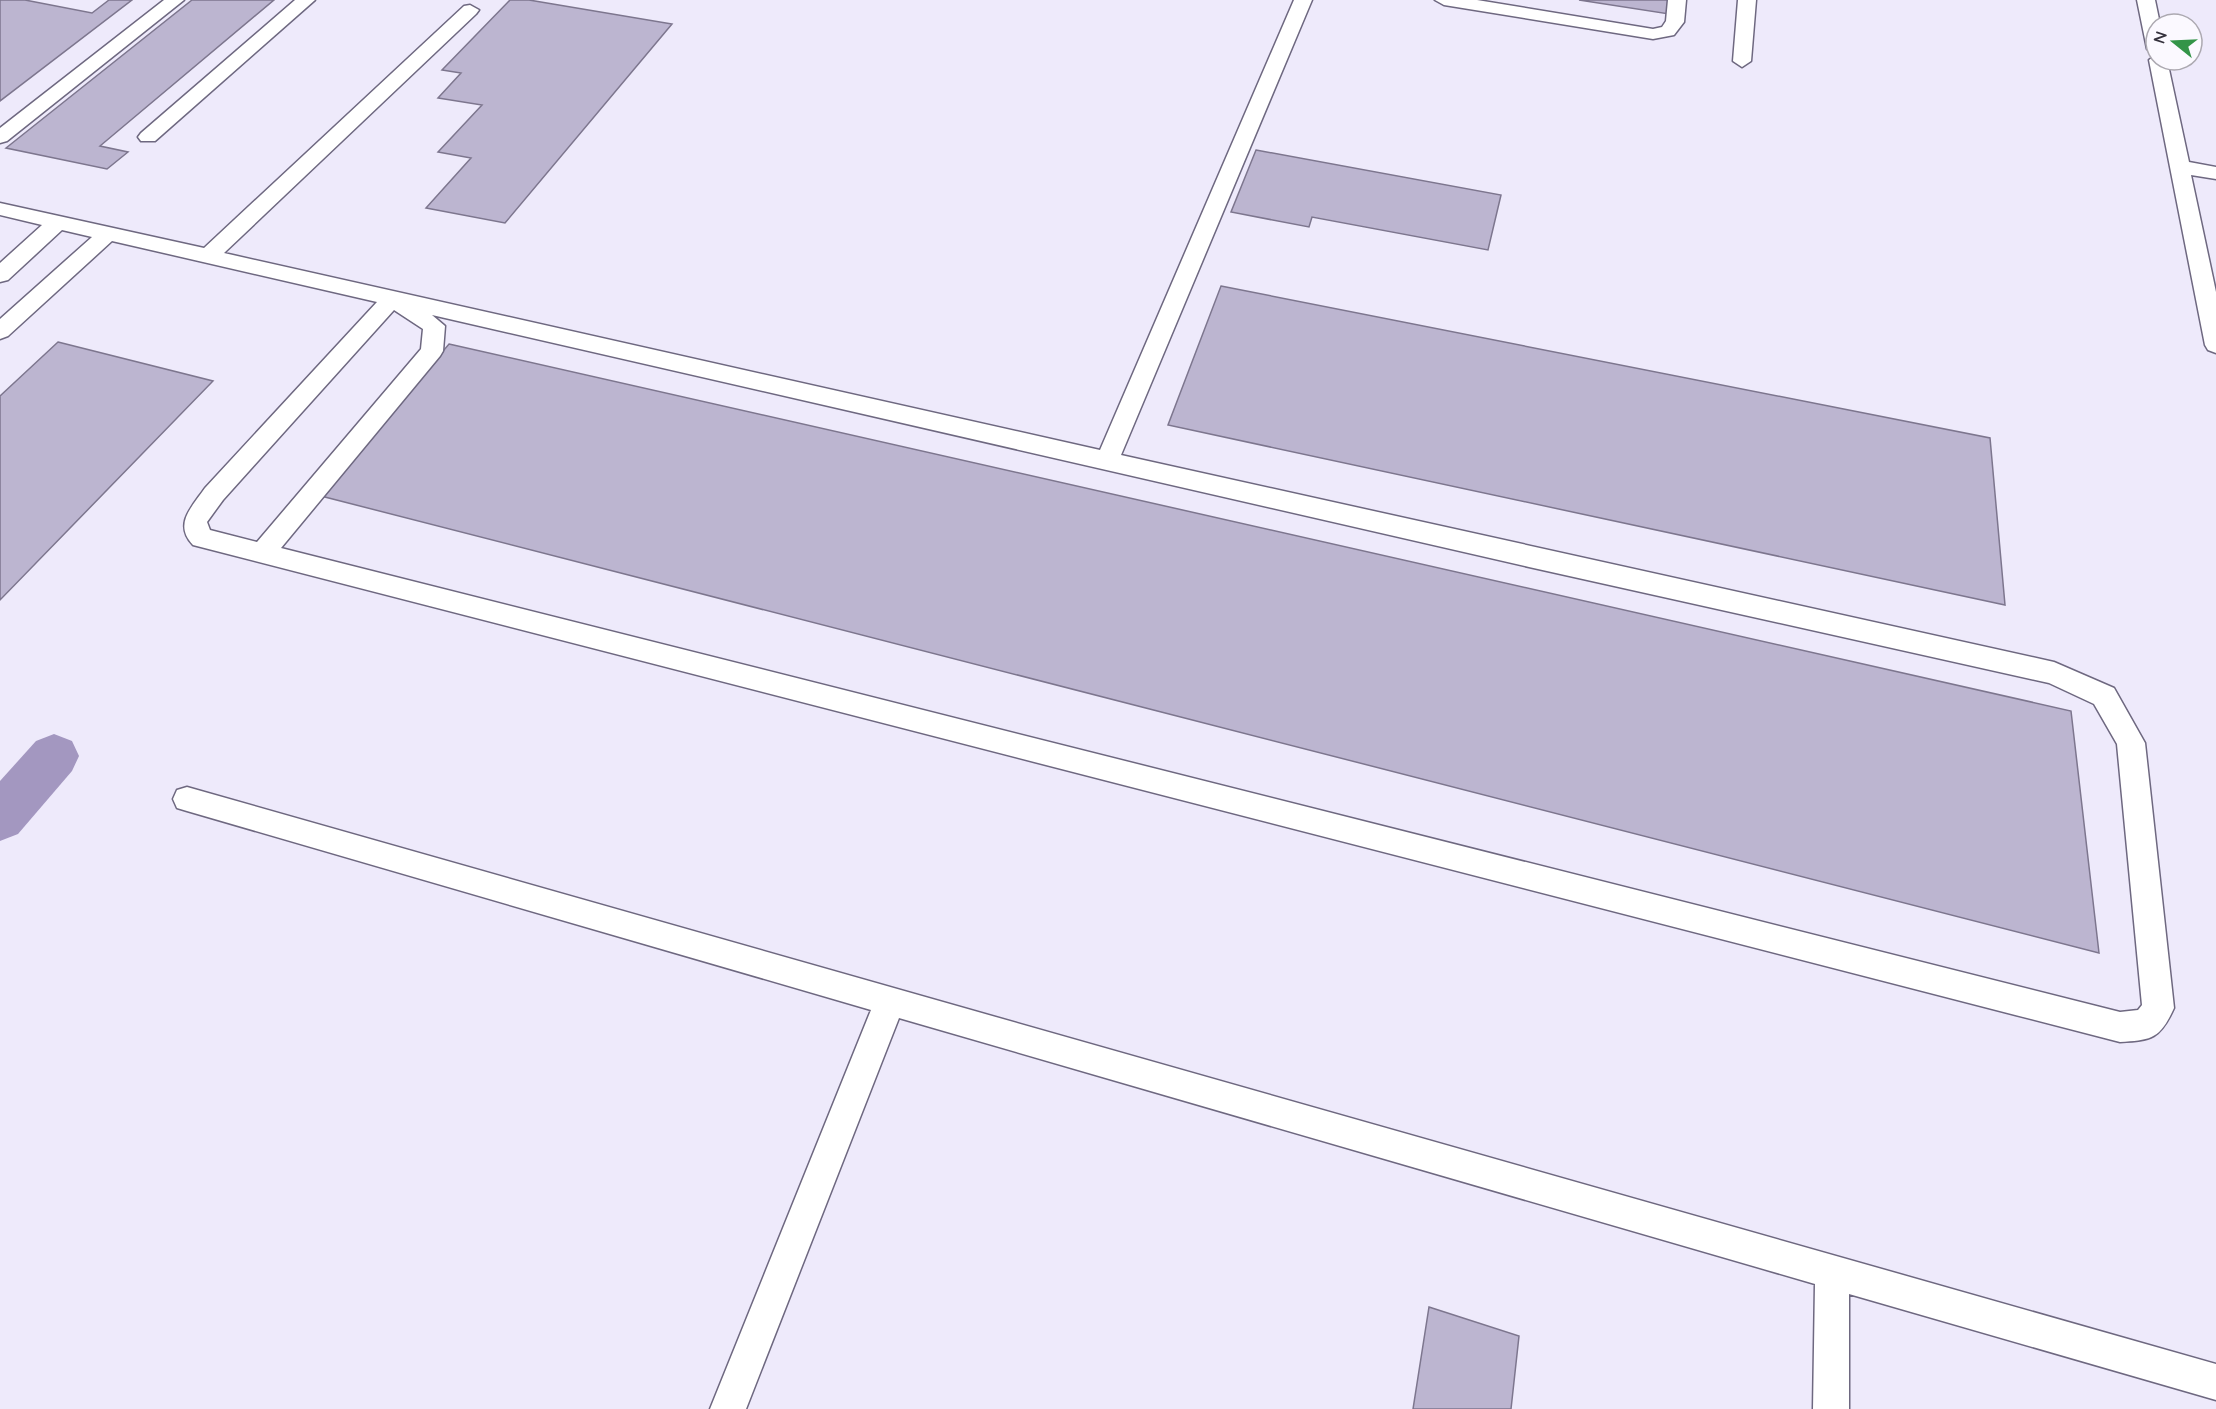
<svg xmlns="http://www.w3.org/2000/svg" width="2216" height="1409" font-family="Quicksand,sans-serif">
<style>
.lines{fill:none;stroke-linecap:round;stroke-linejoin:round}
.canal{fill:#a397c0;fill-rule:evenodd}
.building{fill:#bcb5d0;stroke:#7d768e;stroke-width:1.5}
.lane-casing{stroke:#6e6880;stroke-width:3}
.lane{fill:#fff;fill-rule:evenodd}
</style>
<rect width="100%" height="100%" fill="#eeeafb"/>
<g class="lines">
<!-- canal -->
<path class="canal" d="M54 734 72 741 79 756 72 771 18 834 0 841V781L36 741Z"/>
</g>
<!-- building -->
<path class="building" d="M0 0H25L92 13 109 0H132L0 101Z
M192 0H274L100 146 128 152 107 169 6 148Z
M510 0H529L672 24 505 223 426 208 471 158 438 152 482 105 438 98 461 73 442 70Z
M1579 0H1670L1669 14Z
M1256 150 1501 195 1488 250 1312 217 1309 227 1231 212Z
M1221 286 1990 438 2005 605 1168 425Z
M58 342 213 381 0 600V396Z
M449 344 2071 711 2099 953 321 496Z
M1429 1307 1519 1336 1511 1409H1413Z"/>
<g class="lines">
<defs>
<path id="lane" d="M164 0H184L7 141 0 143V128Z
M295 0H315L155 141H141L138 137 141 133Z
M1294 0H1312L1121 455 2054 662 2114 688 2145 743 2174 1008C2160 1039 2152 1040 2120 1042L193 545C173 524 192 507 205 488L377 302 112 241 8 336 0 339V319L92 237 62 230 8 280 0 282V263L42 225 0 215V203L204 248 464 6 470 5 479 10 476 14 224 253 1100 450ZM394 310 423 329 421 349 257 542 210 530 207 522 223 500ZM432 315 1529 567 2049 683 2094 704 2117 744 2142 1005 2138 1010 2120 1012 281 548 440 356 443 351 445 326Z
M1435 0H1477L1653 29 1662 27 1666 21 1668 0H1686L1684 22 1674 35 1653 39 1444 5Z
M1738 0H1756L1751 61 1742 67 1733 61Z
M2137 0H2155L2160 24H2156V54L2147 49Z
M2156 55V60H2167L2189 162 2216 167V179L2191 175 2216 292V353L2208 350 2205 345 2149 60Z
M187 787 2216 1364V1400L1849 1294V1409H1813L1815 1284 899 1018 746 1409H710L871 1010 187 811 177 808 173 799 177 790Z"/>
</defs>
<!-- lane casing -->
<use href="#lane" class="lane-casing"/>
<!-- lane -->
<use href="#lane" class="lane"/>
</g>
<!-- north arrow -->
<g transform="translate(2174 42) rotate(288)"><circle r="28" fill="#fbf9ff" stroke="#aca9b1" stroke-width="1.5"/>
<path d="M0-4.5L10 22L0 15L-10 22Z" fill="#339448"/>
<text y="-9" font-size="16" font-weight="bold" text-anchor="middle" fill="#35323d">N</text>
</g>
</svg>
